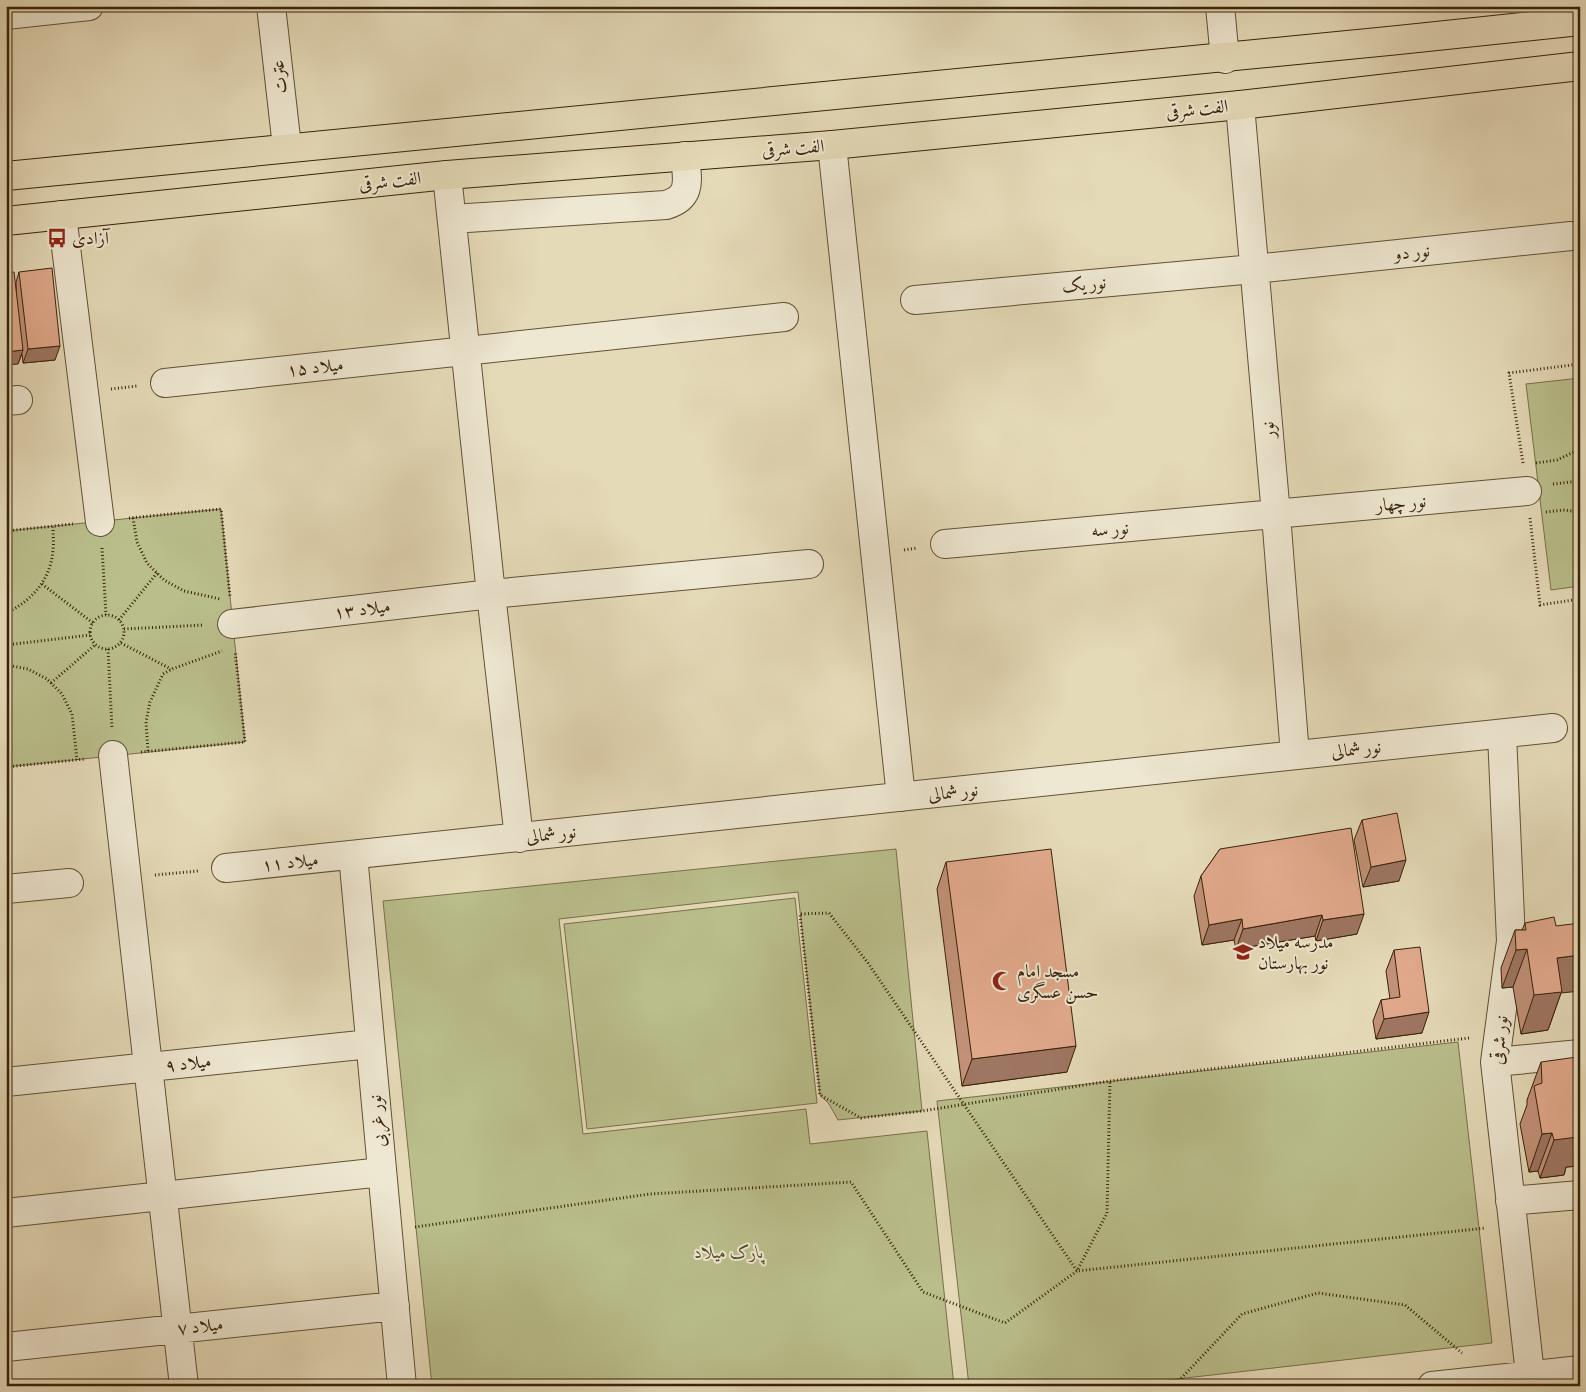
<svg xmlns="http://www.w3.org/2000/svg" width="1586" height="1392" font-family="'IM FELL Double Pica',Amiri,serif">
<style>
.green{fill:#b9be8b;stroke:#78704a}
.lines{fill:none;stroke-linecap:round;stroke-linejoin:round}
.minor-casing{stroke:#635135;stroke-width:30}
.major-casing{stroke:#382309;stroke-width:30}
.path{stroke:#382309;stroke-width:3;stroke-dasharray:1 2.5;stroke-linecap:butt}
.minor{stroke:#eee7d1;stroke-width:28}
.major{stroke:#e5dab8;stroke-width:28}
.wall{fill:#c29178;stroke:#382309}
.shaded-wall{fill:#9e7662;stroke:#382309}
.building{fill:#e1a98c;stroke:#382309}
.labels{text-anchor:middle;stroke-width:4;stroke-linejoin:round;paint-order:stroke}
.street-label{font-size:18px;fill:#382309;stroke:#eee7d1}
.poi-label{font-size:18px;fill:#382309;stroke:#eee7d1;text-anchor:start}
.park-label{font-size:18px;font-style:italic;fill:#584a2a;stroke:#eee7d1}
</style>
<rect width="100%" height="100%" fill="#e5dab8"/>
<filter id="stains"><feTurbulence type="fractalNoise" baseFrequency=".004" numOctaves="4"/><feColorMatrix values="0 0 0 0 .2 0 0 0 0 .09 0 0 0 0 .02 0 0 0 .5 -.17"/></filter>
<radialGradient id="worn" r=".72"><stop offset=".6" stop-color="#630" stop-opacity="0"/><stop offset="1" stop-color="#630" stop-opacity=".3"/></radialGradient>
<!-- green -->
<path class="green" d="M1580 378V586L1551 590 1526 384Z
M221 509 245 742 6 767V531Z
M896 849 922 1111 838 1120 829 1104 820 1095 798 892 559 919 583 1134 806 1109 810 1144 927 1131 954 1386H432L383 901Z
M795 898 817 1103 587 1129 564 924Z
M1458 1042 1492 1343 1116 1386H969L937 1101Z"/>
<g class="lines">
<defs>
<path id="minor" d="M271 6 287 147
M1220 6 1225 59
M6 15 89 6
M1240 105 1276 515 1295 755
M832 145 901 797
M447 175 491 594 519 838
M62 215 100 522
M452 219 666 205C693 197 687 179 685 156
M915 300 1254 269 1571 236
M165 383 784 317
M6 401 18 400
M945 544 1527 491
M232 624 491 594 809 564
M1502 734 1511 941 1495 1062 1530 1374
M113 755 184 1386
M353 855 402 1386
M226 868 1553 728
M6 889 69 883
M1495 1062 1580 1054
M6 1082 370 1044
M1510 1201 1580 1195
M6 1213 382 1172
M6 1347 395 1306
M1432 1386 1580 1370"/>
<path id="major" d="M6 176C531 122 1056 77 1580 21
M6 221 447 175 832 145 1240 105 1580 66"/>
</defs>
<!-- minor casing -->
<use href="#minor" class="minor-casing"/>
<!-- major casing -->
<use href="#major" class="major-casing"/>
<!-- path -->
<path class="path" d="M111 389 137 386
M1523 463 1509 373 1580 364
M1536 463 1557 460 1580 449
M1553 484 1580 481
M1546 512 1563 510 1580 512
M129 518 221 509 230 597
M133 518 137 542 147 563 164 580 184 591 220 599
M1530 518 1540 605 1580 599
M6 531 73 524
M102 548 106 615
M904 550 917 548
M42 584 93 623
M6 613C32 601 51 579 53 550 54 542 53 534 53 527
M90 632a17 17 0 1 1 34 0a17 17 0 1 1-34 0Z
M119 620 157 573
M124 629 204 625
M121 643 171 669
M6 645 90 635
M108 649 112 729
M6 665 28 669 47 679 62 694 72 714 77 760
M51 683 95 645
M148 751 146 722 150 702 163 674 172 669 222 651
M141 752 245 742 235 651
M6 767 85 759
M155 875 198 871
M1469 1038 1110 1081 922 1111 861 1118 820 1095 800 914 829 913 868 963 1077 1271 1486 1228
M415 1227 650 1194 851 1182 923 1292 1005 1323 1077 1271 1107 1213 1110 1081
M1174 1386 1242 1314 1318 1293 1405 1305 1462 1353"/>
<!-- minor -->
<use href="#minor" class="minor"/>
<!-- major -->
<use href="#major" class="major"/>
</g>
<!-- wall -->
<path class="wall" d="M19 272 55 360 23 363 22 354 18 364 16 282Z
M1362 820 1399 881 1363 887 1354 840Z
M1220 849 1357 934 1316 941 1315 936 1236 949 1234 940 1202 945 1194 896 1201 876Z
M946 862 1067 1072 962 1086 937 889Z
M1525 923 1561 993 1548 1030 1521 1034 1513 987 1502 988 1501 968 1515 930H1522Z
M1394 950 1422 1033 1376 1039 1373 1021 1381 1000 1390 999 1386 971Z
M1541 1062 1580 1090V1166L1566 1167 1564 1175 1540 1178 1538 1171 1529 1172 1520 1124 1527 1105V1100Z"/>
<!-- shaded-wall -->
<path class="shaded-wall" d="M60 346 55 360 23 363 28 349Z
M23 350 18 364 6 365V352Z
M1406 860 1399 881 1363 887 1371 867Z
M1364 914 1357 934 1316 941 1323 920Z
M1322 915 1315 936 1236 949 1243 929Z
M1242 919 1234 940 1202 945 1209 925Z
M1527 949 1513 987 1502 988 1516 950Z
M1580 955V991L1561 993 1548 1030 1521 1034 1534 995 1557 958Z
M1429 1012 1422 1033 1376 1039 1384 1019Z
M1076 1046 1067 1072 962 1086 972 1059Z
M1580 1129V1166L1566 1167 1564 1175 1540 1178 1554 1140Z
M1552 1133 1538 1171 1529 1172 1542 1134Z"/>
<!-- building -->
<path class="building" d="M52 268 60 346 28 349 19 272Z
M14 272 23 350 6 352V273Z
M1397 813 1406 860 1371 867 1362 820Z
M1351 828 1364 914 1323 920 1322 915 1243 929 1242 919 1209 925 1201 876 1220 849Z
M1051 849 1076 1046 972 1059 946 862Z
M1554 917 1556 926 1580 923V955L1557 958 1562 992 1534 995 1527 949 1516 950 1515 930H1526L1525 923Z
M1420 947 1429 1012 1384 1019 1381 1000 1400 997 1394 950Z
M1577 1057 1578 1089 1580 1090V1129L1578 1130V1137L1554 1140 1552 1133 1542 1134 1534 1086 1542 1083 1541 1062Z"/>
<!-- icons -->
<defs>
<symbol id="bus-bare" viewBox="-9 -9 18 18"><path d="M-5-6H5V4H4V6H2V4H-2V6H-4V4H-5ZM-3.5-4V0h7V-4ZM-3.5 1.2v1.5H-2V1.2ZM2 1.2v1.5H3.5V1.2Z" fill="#8f2418" stroke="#eee7d1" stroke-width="2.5" paint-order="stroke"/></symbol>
<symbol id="school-bare" viewBox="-9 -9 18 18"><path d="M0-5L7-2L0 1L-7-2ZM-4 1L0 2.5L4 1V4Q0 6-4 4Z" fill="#8f2418" stroke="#eee7d1" stroke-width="2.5" paint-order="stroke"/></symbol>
<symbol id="mosque-bare" viewBox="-9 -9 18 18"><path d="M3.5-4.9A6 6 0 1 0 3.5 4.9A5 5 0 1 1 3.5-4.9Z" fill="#8f2418" stroke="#eee7d1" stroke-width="2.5" paint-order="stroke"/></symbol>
</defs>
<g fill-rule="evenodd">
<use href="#bus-bare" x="43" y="224" width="28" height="28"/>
<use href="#school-bare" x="1229" y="938" width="28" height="28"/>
<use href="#mosque-bare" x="988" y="967" width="28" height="28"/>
</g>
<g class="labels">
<!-- street labels -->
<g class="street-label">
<text transform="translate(279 77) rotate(-97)" y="6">عترت</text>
<text transform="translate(1197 109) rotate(-6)" y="6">الفت شرقی</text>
<text transform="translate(793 148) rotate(-4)" y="6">الفت شرقی</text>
<text transform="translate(390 181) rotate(-6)" y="6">الفت شرقی</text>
<text transform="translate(1412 252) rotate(-6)" y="6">نور دو</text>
<text transform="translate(1084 284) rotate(-5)" y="6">نور یک</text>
<text transform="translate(315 367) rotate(-6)" y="6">میلاد ۱۵</text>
<text transform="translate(1268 430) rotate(-95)" y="6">نور</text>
<text transform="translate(1401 503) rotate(-5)" y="6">نور چهار</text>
<text transform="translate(1110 529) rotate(-5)" y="6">نور سه</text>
<text transform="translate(362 609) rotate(-7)" y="6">میلاد ۱۳</text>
<text transform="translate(1356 749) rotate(-6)" y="6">نور شمالی</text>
<text transform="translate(953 792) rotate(-6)" y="6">نور شمالی</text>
<text transform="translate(551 834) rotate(-6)" y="6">نور شمالی</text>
<text transform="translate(290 862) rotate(-6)" y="6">میلاد ۱۱</text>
<text transform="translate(1499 1040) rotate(-84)" y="6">نور شرقی</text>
<text transform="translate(188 1063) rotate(-6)" y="6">میلاد ۹</text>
<text transform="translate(377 1121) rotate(-95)" y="6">نور غربی</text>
<text transform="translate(200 1326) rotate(-6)" y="6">میلاد ۷</text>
</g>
<!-- poi labels -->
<g class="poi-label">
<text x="72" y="244">آزادی</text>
<text x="1258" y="948">مدرسه میلاد<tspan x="1258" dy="21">نور بهارستان</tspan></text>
<text x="1017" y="977">مسجد امام<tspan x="1017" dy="21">حسن عسگری</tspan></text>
</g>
<!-- park labels -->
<g class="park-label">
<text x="729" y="1258">پارک میلاد</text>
</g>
</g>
<!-- margin -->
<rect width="1586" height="1392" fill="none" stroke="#e5dab8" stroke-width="25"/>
<rect x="8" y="8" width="1571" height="1377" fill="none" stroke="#382309" stroke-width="2.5"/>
<rect x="12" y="12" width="1561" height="1367" fill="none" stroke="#382309"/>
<rect width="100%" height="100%" filter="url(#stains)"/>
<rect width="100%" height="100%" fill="url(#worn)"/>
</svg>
